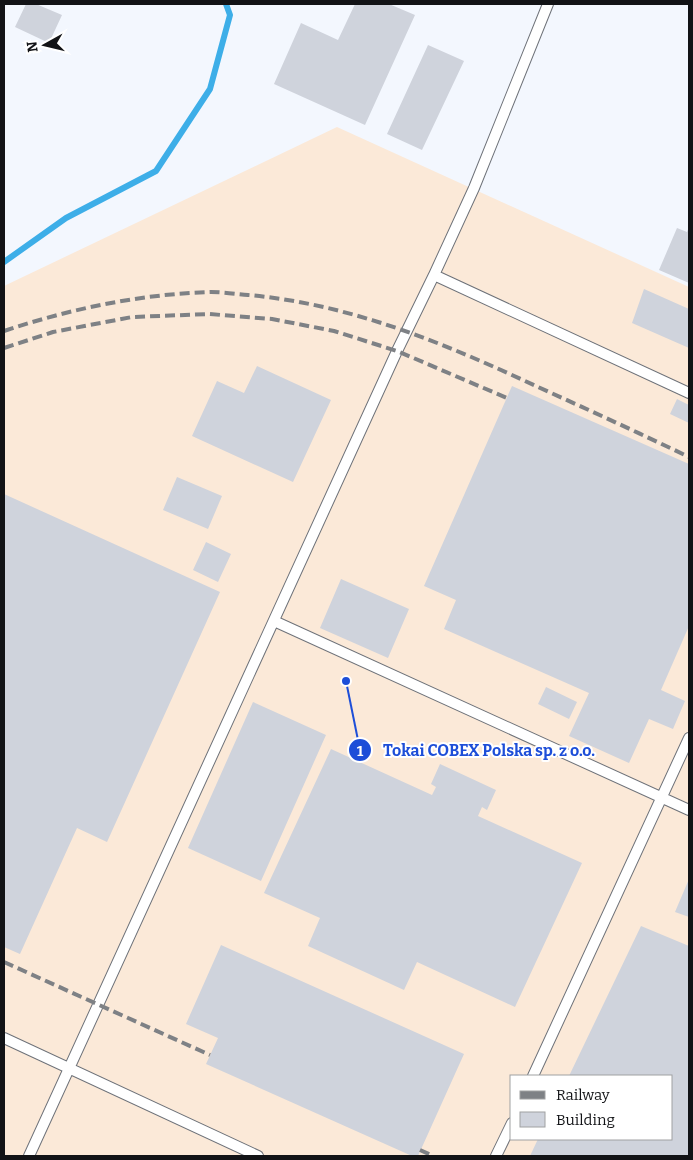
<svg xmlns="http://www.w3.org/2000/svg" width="693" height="1160" font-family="Bitter,serif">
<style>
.industrial{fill:#fbe9d8;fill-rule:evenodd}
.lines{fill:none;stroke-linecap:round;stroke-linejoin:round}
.stream{stroke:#3daee8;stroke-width:6}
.building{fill:#cfd3dc}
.lane-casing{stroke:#6e7279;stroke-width:12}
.lane{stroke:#fff;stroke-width:10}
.rail{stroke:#7e8185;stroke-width:4;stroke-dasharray:10 5;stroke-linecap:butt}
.leader{fill:none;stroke:#1d4ed8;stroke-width:2}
.callout-dot{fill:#1d4ed8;stroke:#fff;stroke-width:2}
.mark-label{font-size:15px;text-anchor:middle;font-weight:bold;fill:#fff}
.callout-label{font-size:16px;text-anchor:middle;font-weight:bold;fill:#1d4ed8;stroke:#fff;stroke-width:4;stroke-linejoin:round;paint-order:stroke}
</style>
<rect width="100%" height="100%" fill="#f3f7fe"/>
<!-- industrial -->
<path class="industrial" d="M337 127 689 287V1156H4V286ZM512 1076H672V1139H512Z"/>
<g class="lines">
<!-- stream -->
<path class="stream" d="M4 262 66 218 156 171 210 89 230 15 226 4"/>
</g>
<!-- building -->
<path class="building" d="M26 4H36L62 15 49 43 15 27Z
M355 4H389L415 15 365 125 274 84 301 23 338 40Z
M428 45 464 61 422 150 387 134Z
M689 227V283L659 270 677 228 687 232Z
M644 289 689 309V348L632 323Z
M257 366 331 400 293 482 192 436 217 381 244 393Z
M512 386 689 464V626L661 690 685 701 673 729 649 719 629 763 569 736 589 693 444 629 456 600 424 586Z
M677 399 689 405V423L670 414Z
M177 477 222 496 208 529 163 510Z
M4 494 220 592 107 842 77 828 20 954 4 947Z
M206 542 231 554 218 582 193 570Z
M341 579 409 609 388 658 320 628Z
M546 687 577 702 569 719 538 704Z
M253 702 326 735 261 881 188 848Z
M331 749 432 795 436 787 431 784 440 764 496 790 487 810 482 807 478 816 582 863 515 1007 417 962 404 990 308 946 320 918 264 893Z
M689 879V917L675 912Z
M641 926 689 946V1156H530L538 1139H672V1076H569Z
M221 945 464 1054 418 1156H412L206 1064 218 1038 186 1024Z"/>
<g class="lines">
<defs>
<path id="lane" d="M548 4 474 188 434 275 689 393
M274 621 689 810
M4 1038 258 1156
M533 1076 689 738
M29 1156 397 351 434 275
M496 1156 512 1123"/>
</defs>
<!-- lane casing -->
<use href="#lane" class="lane-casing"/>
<!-- lane -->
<use href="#lane" class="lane"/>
<!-- rail -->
<path class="rail" d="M4 331C70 309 140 294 211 292 223 292 236 294 248 295 351 304 446 344 538 387 589 410 639 433 689 457
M4 348 53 332 132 317 209 314 272 319 334 331 397 351 507 398
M4 962 210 1055
M420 1150 433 1156"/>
</g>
<!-- callouts -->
<path class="leader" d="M346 681L360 750"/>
<g class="callout-dot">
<circle cx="346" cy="681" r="5"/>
<circle cx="360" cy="750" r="12"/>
</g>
<g class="mark-label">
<text x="360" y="756">1</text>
</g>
<g class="callout-label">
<text x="489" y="756">Tokai COBEX Polska sp. z o.o.</text>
</g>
<!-- border -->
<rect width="693" height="1160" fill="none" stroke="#121316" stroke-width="10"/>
<!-- legend -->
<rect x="510" y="1075" width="162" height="65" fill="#ffffff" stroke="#a0a1a2"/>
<rect x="520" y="1091" width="25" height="8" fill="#7e8185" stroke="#a0a1a2"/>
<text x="556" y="1100" font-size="15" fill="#121316">Railway</text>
<rect x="520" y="1112" width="25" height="15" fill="#cfd3dc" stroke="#a0a1a2"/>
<text x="556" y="1125" font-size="15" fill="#121316">Building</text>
<!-- north arrow -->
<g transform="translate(45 45) rotate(262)" stroke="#ffffff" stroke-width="4" paint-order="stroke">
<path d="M0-4L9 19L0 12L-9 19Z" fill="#121316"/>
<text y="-8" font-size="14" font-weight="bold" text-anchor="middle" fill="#121316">N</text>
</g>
</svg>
